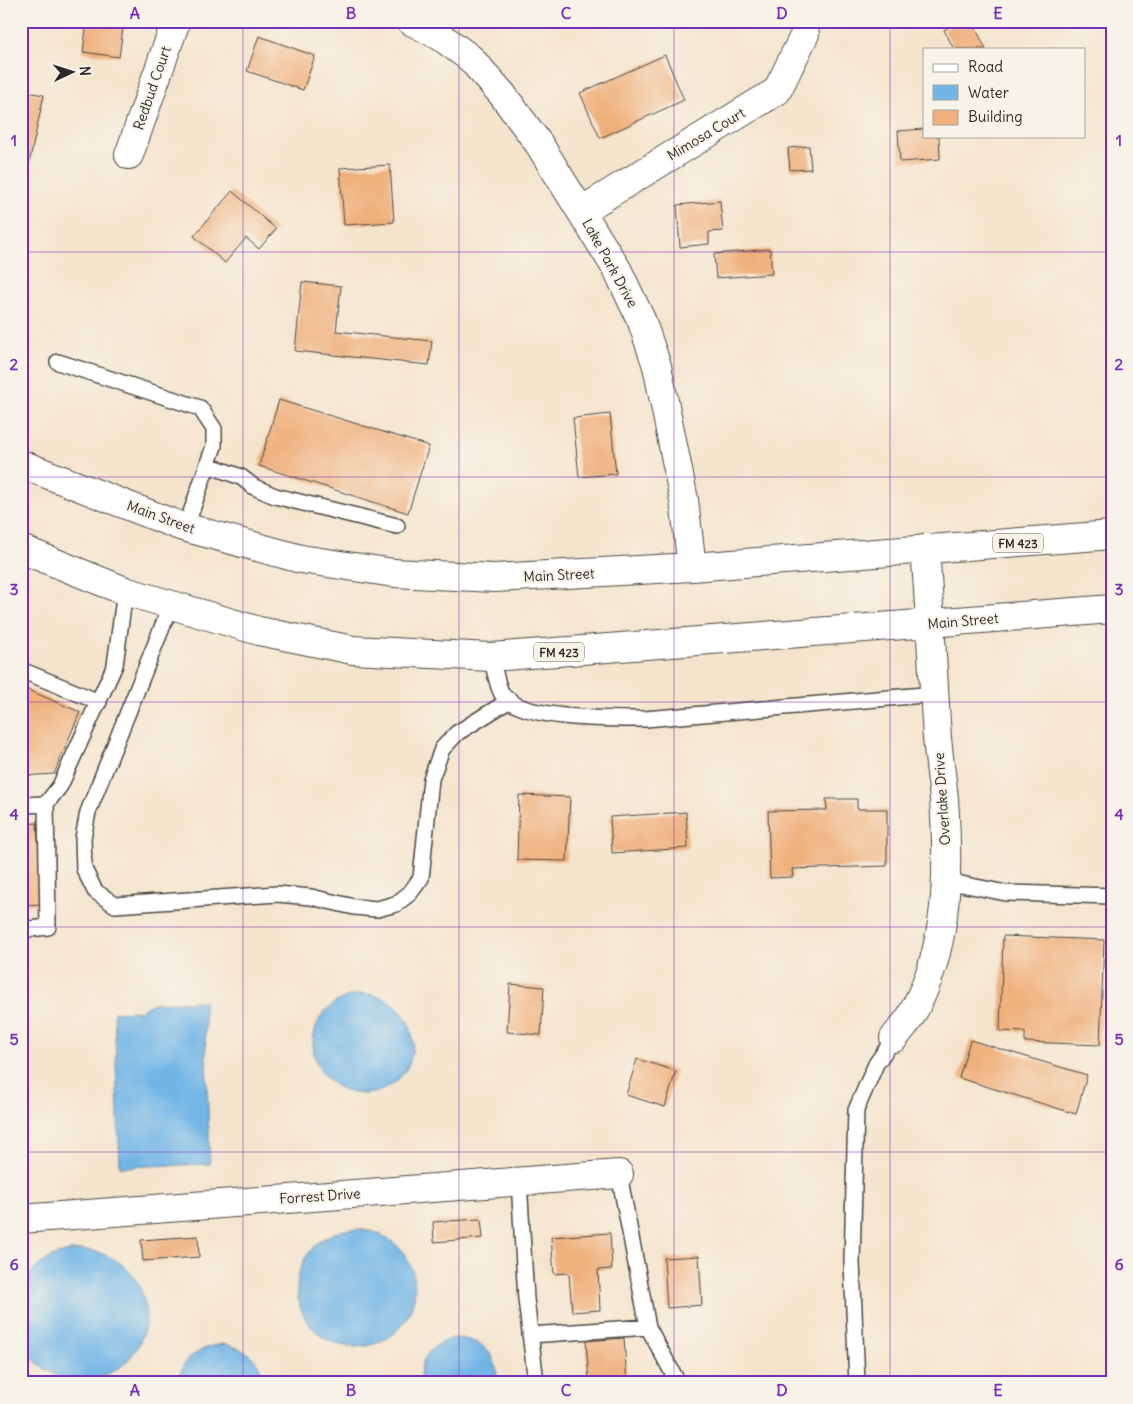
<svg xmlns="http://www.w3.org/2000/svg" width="1133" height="1404" font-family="Delius,sans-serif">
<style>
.water{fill:#71b6e7;stroke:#4e7089}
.building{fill:#f0b07b}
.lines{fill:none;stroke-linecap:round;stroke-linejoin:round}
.lane-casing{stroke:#494743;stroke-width:18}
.street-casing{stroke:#494743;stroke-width:30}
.primary-casing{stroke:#494743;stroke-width:30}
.lane{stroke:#fff;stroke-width:15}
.street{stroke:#fff;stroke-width:28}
.primary{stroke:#fff;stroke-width:28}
.grid{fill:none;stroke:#7b2cbf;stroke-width:1;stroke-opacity:0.55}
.labels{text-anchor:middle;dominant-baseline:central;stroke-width:4;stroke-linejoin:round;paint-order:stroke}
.shield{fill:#f7f3e8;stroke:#686764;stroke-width:1}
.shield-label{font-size:12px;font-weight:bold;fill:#2b2b2b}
.street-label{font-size:14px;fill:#2b2b2b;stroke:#f7f3e8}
.neatline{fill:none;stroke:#7b2cbf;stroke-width:2}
.grid-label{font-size:16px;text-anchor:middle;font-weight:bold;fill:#7b2cbf}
</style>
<rect width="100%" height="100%" fill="#f7f3e8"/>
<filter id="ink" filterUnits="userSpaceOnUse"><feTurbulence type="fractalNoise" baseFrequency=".02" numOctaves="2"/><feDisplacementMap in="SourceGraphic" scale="10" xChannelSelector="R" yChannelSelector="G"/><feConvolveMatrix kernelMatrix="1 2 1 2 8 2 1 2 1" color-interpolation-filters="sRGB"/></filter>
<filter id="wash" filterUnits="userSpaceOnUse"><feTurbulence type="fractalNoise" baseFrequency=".0096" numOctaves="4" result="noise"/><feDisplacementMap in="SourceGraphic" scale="20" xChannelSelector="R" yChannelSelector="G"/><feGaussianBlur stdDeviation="1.12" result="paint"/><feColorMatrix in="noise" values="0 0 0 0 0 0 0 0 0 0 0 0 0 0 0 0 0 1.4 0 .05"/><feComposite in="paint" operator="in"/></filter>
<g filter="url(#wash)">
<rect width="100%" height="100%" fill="#f4e4cd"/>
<!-- water -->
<path class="water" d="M313 1044a50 50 0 1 1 100 0a50 50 0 1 1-100 0Z
M204 1001 210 1164 120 1167 114 1012 139 1011 153 1003Z
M297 1288a59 59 0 1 1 118 0a59 59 0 1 1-118 0Z
M16 1315a65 65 0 1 1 130 0a65 65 0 1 1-130 0Z
M455 1338C482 1339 499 1354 497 1383H420C419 1357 431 1344 455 1338Z
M225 1344C249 1350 259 1359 265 1383H179C180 1357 202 1346 225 1344Z"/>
<g id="blocks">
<!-- building -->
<path class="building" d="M87 21H124L119 57 83 52Z
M961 21H972L986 49H954L944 30Z
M259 36 315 56 303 90 247 71Z
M665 55 684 100 600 138 580 93Z
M21 91 44 95 26 177 21 176Z
M924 129V136H939L940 159 900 162 898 131Z
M809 146 811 169 790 170 788 148Z
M390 165 394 222 344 225 340 168Z
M232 191 276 229 259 249 246 238 225 263 194 236Z
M720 201 723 231 709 232V244L680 247 677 205Z
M770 249 772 274 716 278 714 254Z
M302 282 341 286 336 331 432 341 429 365 295 351Z
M279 400 429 446 408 513 259 466Z
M610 414 616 474 579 477 573 418Z
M21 687 80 712 54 774 21 776Z
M519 795 570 797 567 861 517 860Z
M826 799H857V809H887V866L792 869 793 877 770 878 768 811 827 810Z
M686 812 688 848 612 853 610 817Z
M37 823 42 904 21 905V824Z
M1003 936 1104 940 1100 1045 1025 1042V1032L1000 1031Z
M510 984 544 987 541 1035 507 1032Z
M970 1040 1087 1075 1076 1114 959 1078Z
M637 1059 676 1071 665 1107 626 1095Z
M481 1219 483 1238 434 1242 433 1222Z
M610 1233 612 1269 598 1270 600 1310 572 1312 569 1273 554 1274 551 1237Z
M198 1236 199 1257 143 1261 141 1240Z
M699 1256 702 1305 667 1308 664 1258Z
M624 1338 627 1383H589L586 1341Z"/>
</g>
</g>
<g filter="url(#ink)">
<use href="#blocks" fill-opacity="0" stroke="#494743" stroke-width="1"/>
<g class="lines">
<!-- lane casing -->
<g class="lane-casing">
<path id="lane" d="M58 362 200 408 214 429V446L186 527
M208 465 241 477 254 487 275 496 397 526
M171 605 88 812 83 838 84 869 95 891 115 905 277 894 311 897 354 907 377 909 396 904 410 893 421 878 431 779 442 749 457 733 510 700
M491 657C494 667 497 686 502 694 520 721 614 719 645 719L935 694
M21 670 99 702
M21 805 46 804 60 786 115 665 125 591
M946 881 1006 893 1112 896
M21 930 48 927 46 804
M619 1174 648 1327 678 1383
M519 1181 526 1299 535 1374 533 1383
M530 1335 648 1327
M857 1383 852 1262 856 1110 876 1064 894 1038"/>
</g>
<!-- street casing -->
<g class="street-casing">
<path id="street" d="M411 21 440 36 470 58 502 94 539 144 618 271 642 322 657 366 684 500 692 567
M129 155 176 21
M581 211 777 91 805 34
M894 1038C900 1030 908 1022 912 1014 949 947 949 873 944 799 942 779 939 759 937 738 933 675 930 612 925 549
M21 1219 619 1174"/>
</g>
<!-- primary casing -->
<g class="primary-casing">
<path id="primary" d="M21 464 180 526 301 559 394 573 495 578 692 567 1112 535
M21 549 125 591 259 631 353 650 491 657 1112 609"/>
</g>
<!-- lane -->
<use href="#lane" class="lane"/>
<!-- street -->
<use href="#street" class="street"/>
<!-- primary -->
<use href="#primary" class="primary"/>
</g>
</g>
<!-- grid -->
<path class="grid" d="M243 21V1383M459 21V1383M674 21V1383M890 21V1383M21 252H1112M21 477H1112M21 702H1112M21 927H1112M21 1152H1112"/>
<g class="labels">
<!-- shield labels -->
<g class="shield">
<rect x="993" y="533.5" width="50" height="19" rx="4"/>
<rect x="534" y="642.5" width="50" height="19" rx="4"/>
</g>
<g class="shield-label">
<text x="1018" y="543">FM 423</text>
<text x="559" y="652">FM 423</text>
</g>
<!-- street labels -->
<g class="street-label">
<text transform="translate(152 88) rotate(-71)">Redbud Court</text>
<text transform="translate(706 134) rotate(-31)">Mimosa Court</text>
<text transform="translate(610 263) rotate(61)">Lake Park Drive</text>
<text transform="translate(161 517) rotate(20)">Main Street</text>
<text transform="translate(559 575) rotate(-3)">Main Street</text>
<text transform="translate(963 621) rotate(-5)">Main Street</text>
<text transform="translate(942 799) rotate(-94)">Overlake Drive</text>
<text transform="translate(320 1196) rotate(-4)">Forrest Drive</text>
</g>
</g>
<!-- margin -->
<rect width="1133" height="1404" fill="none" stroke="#f7f3e8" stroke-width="55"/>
<!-- legend -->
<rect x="923" y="48" width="162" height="90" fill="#f7f3e8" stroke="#a5a39c"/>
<rect x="933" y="64" width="25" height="8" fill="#ffffff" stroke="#a5a39c"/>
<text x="968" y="72" font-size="15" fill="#2b2b2b">Road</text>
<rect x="933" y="85" width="25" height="15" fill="#71b6e7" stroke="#a5a39c"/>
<text x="968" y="98" font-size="15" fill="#2b2b2b">Water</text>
<rect x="933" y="110" width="25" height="15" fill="#f0b07b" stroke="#a5a39c"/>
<text x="968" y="122" font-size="15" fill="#2b2b2b">Building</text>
<!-- north arrow -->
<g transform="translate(72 72) rotate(86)" stroke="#f7f3e8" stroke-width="4" paint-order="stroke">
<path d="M0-4L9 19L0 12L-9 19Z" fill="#2b2b2b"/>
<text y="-8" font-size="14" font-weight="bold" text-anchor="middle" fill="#2b2b2b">N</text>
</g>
<rect x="28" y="28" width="1078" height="1348" class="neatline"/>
<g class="grid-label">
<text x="135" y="19">A</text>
<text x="351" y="19">B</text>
<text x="566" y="19">C</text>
<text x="782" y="19">D</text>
<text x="998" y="19">E</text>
<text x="14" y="146">1</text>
<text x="1119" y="146">1</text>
<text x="14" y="370">2</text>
<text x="1119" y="370">2</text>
<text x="14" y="595">3</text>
<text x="1119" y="595">3</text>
<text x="14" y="820">4</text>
<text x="1119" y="820">4</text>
<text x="14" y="1045">5</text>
<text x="1119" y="1045">5</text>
<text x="14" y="1270">6</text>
<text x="1119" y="1270">6</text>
<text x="135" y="1396">A</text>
<text x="351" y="1396">B</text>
<text x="566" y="1396">C</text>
<text x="782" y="1396">D</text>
<text x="998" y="1396">E</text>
</g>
</svg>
